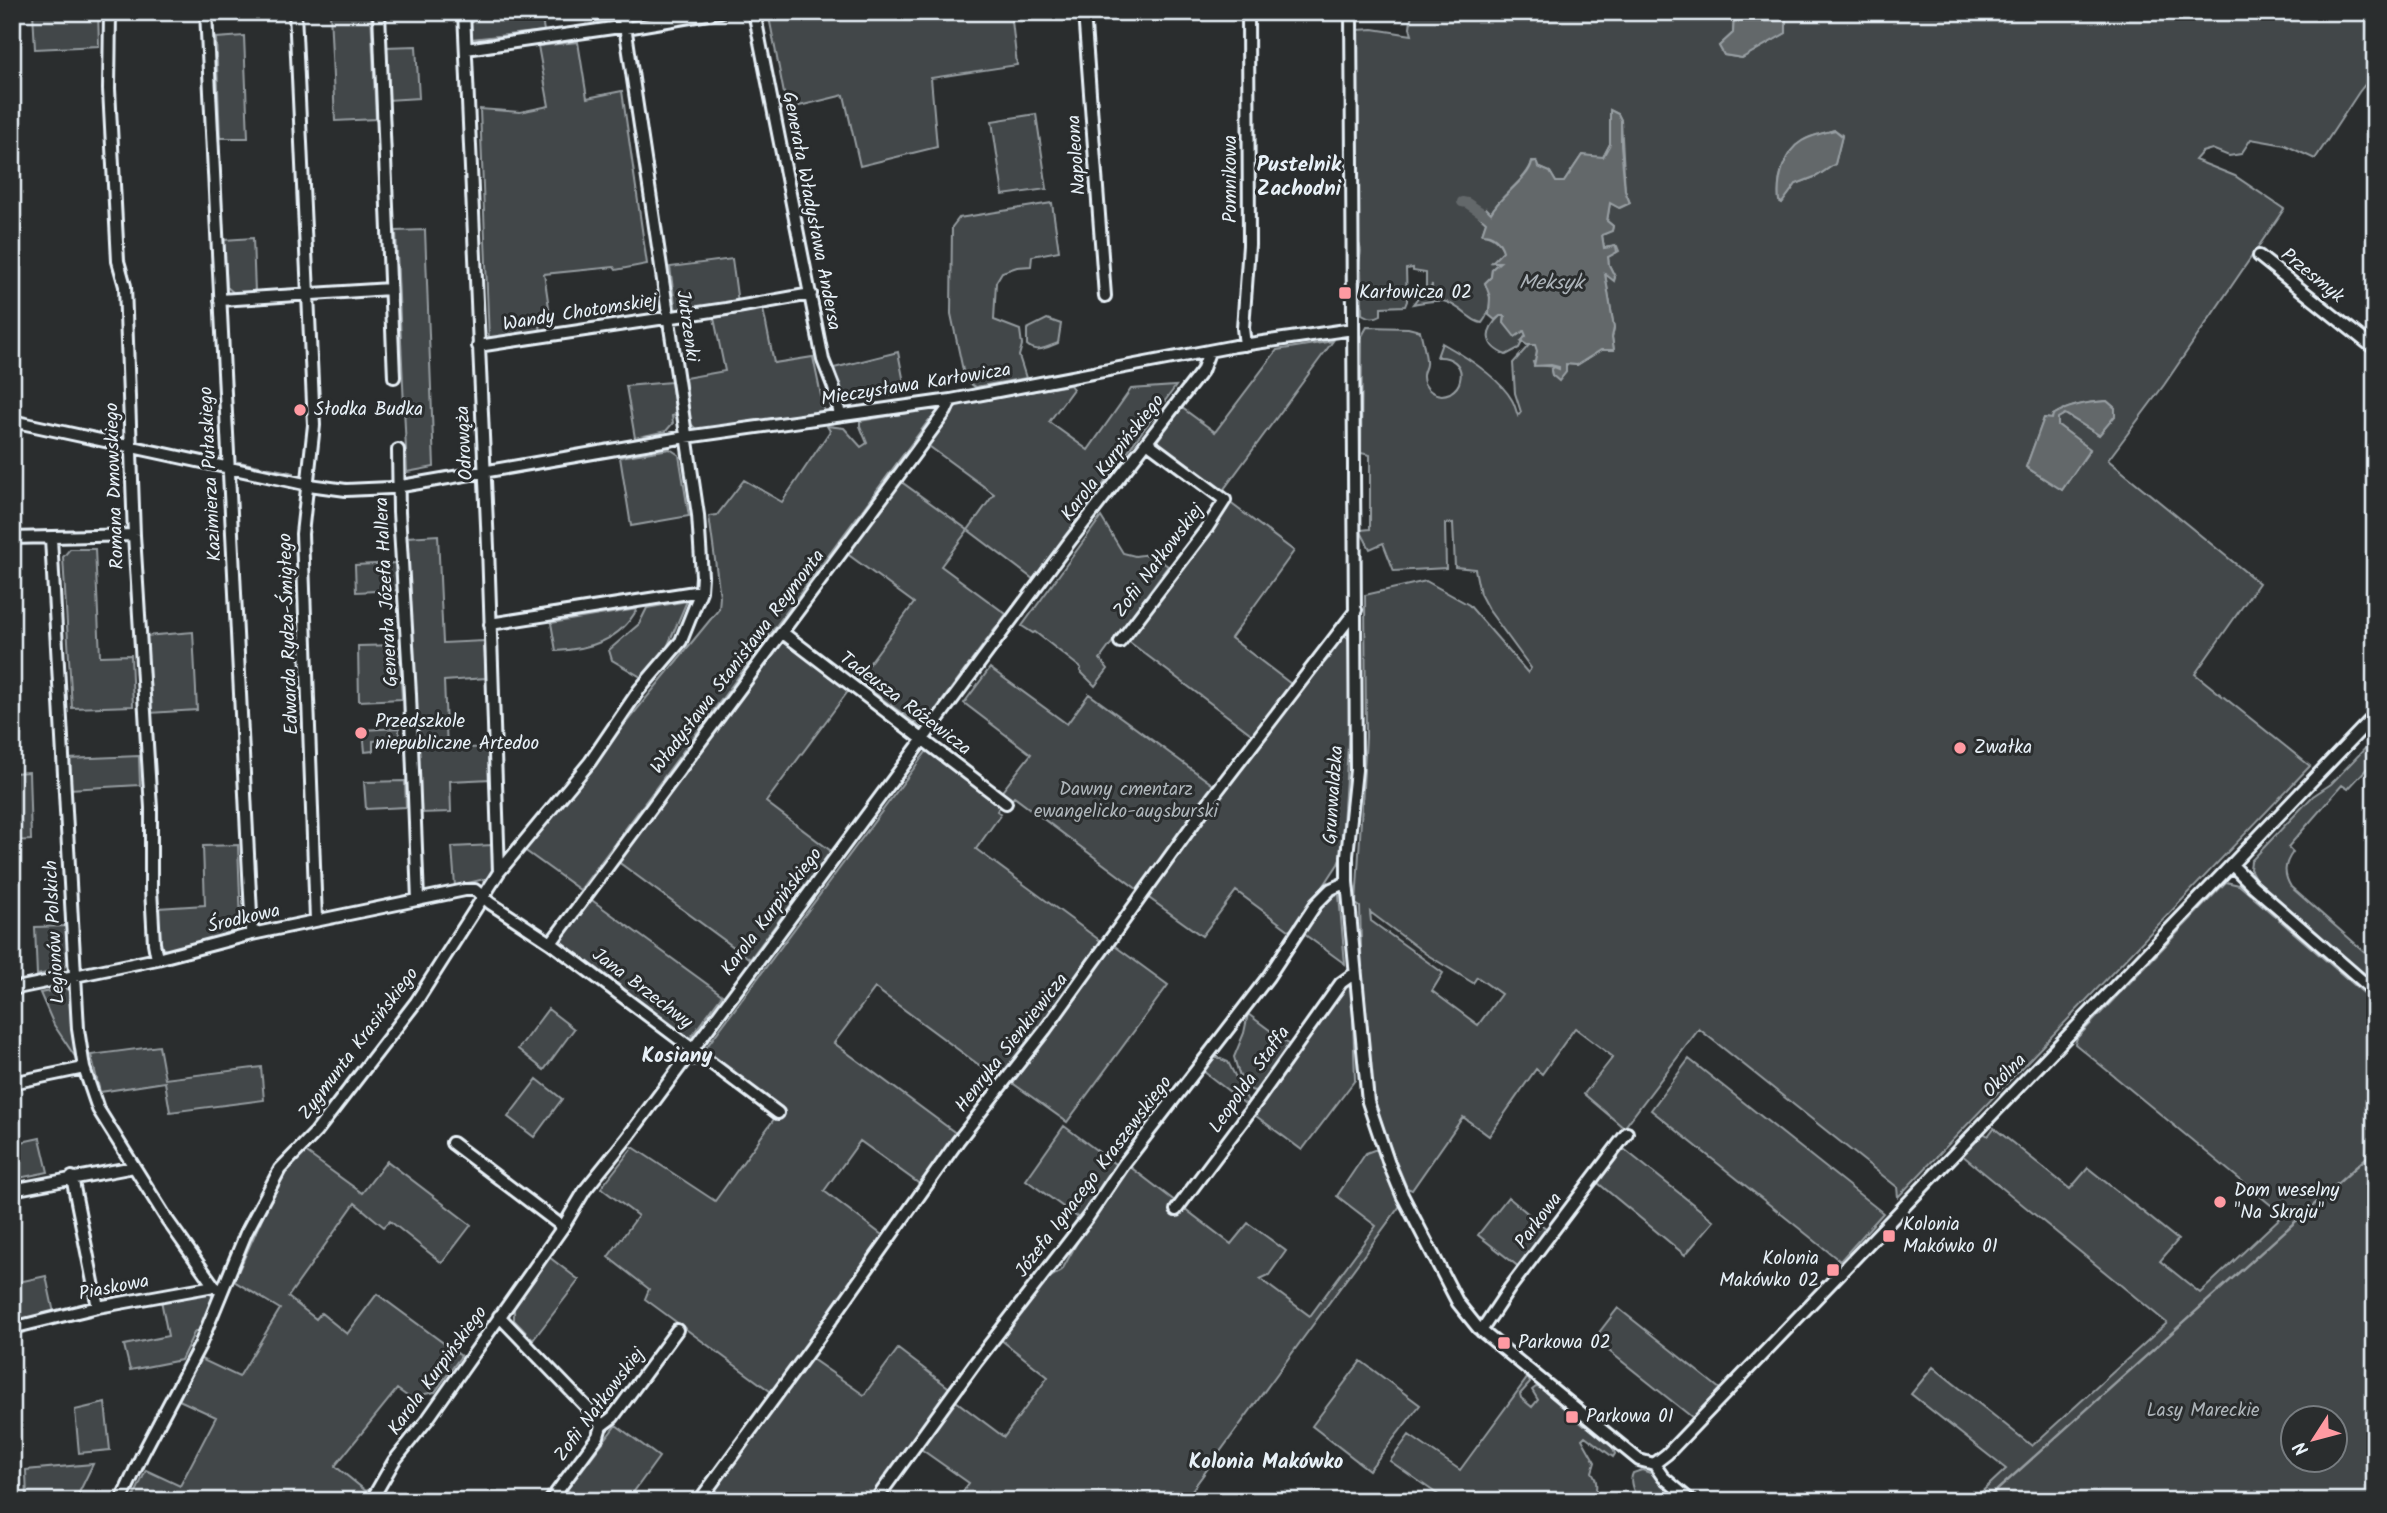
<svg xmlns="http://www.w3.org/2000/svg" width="2387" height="1513" font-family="Kalam,sans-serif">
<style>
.green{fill:#424648;stroke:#959ca0;stroke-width:2;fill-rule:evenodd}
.water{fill:#63686b;stroke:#989fa3;stroke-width:2}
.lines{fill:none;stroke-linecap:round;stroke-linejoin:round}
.stream{stroke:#989fa3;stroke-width:2.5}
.canal{stroke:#63686b;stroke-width:10}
.minor-casing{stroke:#e8f1f8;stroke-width:16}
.minor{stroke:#2a2d2e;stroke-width:10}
.poi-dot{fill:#ff9aa2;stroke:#2a2d2e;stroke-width:2.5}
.labels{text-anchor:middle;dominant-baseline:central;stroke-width:6;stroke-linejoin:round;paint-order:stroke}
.street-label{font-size:19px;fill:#e8f1f8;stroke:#2a2d2e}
.poi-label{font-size:19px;fill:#e8f1f8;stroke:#2a2d2e;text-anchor:start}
.park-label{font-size:19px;fill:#aeb5ba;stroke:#2a2d2e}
.neighbourhood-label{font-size:21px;font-weight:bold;fill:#e8f1f8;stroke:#2a2d2e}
.water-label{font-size:21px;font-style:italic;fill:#acb3b9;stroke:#2a2d2e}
</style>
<rect width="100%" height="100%" fill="#2a2d2e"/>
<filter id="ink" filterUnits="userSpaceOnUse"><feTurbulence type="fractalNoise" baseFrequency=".0143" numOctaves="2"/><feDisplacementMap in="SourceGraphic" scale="14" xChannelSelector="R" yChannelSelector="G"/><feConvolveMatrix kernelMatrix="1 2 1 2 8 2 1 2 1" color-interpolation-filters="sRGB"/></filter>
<g filter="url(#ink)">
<!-- green -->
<path class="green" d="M33 12H98L99 46 35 49Z
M330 12H371L376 119 335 121Z
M469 12H541L544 31 471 39Z
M768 12H1011L1017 65 931 78 937 147 860 166 844 95 787 109Z
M1412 12H1536L1542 15 1551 12H1739L1734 16 1733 33 1719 46 1724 55 1742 58 1786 33V19L1783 12H2375V72L2359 92 2315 159 2285 145 2251 139 2241 154 2229 156 2212 149 2202 152 2195 160 2235 176 2284 209 2164 385 2108 460 2259 583 2195 674 2310 766 1898 1197 1897 1187 1699 1029 1624 1128 1584 1094 1613 1057 1575 1028 1542 1074 1536 1069 1489 1136 1463 1117 1412 1190 1407 1188C1397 1163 1385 1138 1378 1112 1361 1045 1362 975 1360 907L1356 904 1366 737 1365 595 1426 581 1469 605 1528 673 1531 668 1488 609 1480 594 1475 569 1455 567 1453 523 1445 524 1446 568 1394 571 1383 543 1370 549 1360 530 1370 529V455L1361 453 1362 336 1367 327 1408 328 1420 331C1422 337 1427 360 1426 364 1426 368 1423 371 1423 375 1422 389 1437 399 1450 393 1455 390 1459 386 1460 380 1464 364 1450 356 1437 357L1442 343C1465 356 1499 377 1512 400 1515 405 1516 411 1518 416L1521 412 1515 393 1513 363 1529 345H1535L1538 342 1552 354 1546 359 1533 362 1534 365 1559 367V370L1554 367 1551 370 1552 375 1559 380 1566 372V364L1577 365 1601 350H1614L1612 337 1614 328 1605 273 1614 280 1615 277 1609 265 1608 257 1619 251 1617 246 1604 248 1602 235 1612 230 1613 226 1607 221 1610 203 1620 208 1630 203 1625 191 1621 120 1618 114 1610 110V144L1603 158 1582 155 1564 182H1556L1550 172 1538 167 1536 161H1532C1529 178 1500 195 1491 213L1486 209 1480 216 1486 222 1482 234C1494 235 1500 242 1504 252L1493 262 1501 261 1492 269 1491 277 1485 283C1493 296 1491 312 1482 323 1475 322 1473 319 1467 315 1445 297 1440 299 1413 304L1420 295H1432V284L1431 288H1426V273L1413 271V268L1406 269 1407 301 1405 306 1381 307V315C1374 319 1368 318 1362 314L1361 271 1359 270C1358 258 1364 252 1358 241V30L1373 29 1412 35 1410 28ZM1835 130 1842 135 1835 164 1817 176 1796 184 1782 203 1779 201C1777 181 1783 152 1802 141 1811 135 1824 133 1835 130ZM2107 401 2115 408V416L2099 435 2065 414 2058 418V425L2090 450 2062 490 2026 467 2044 418 2052 419 2053 415C2069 405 2089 402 2107 401ZM1370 912 1426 954 1473 983 1477 977 1501 994 1478 1025 1432 991 1443 973 1371 921Z
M244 36 248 138H220L216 38Z
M578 42 587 98 622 91 647 264 616 270 614 267 544 274 550 314 539 316 541 333 489 341 480 109 520 112 549 106 538 46Z
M416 46 419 98 387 100 385 47Z
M1036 114 1047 189 1003 195 992 121Z
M1052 203 1059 251 1032 256 1031 266 1017 267 1002 272 996 282 994 320 1020 330 1022 345 1019 356 1026 378 975 387 965 380 951 314 952 227 959 218Z
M425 230 434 467 407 472 396 231Z
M253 238 255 292 234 293 227 287 224 240Z
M732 259 738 303 676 312 670 267Z
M763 309 774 363 813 357 824 410 819 414 698 431 691 424 685 378 725 371 714 318Z
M1500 316H1505L1504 323 1513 332 1523 330 1526 334 1519 348 1506 355C1484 346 1484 331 1500 316Z
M1047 319 1061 324 1058 343C1047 347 1037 354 1027 345V329Z
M1333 341 1221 493 1155 444 1182 408 1215 432 1277 350Z
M898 352 906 393 849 401 842 397 834 368Z
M671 382 676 415 672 416 673 423 666 431 635 438 626 386Z
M1070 385 1073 389 1049 422 1088 450 1131 389 1176 386 1033 579 968 530 941 566 1006 614 922 728 857 680 914 603 846 553 900 481 968 530 994 494 926 444 945 417 929 420 580 890 523 849 719 609 720 596 709 516 717 515 744 480 782 502 830 431 827 426 844 428 861 447 867 443 860 426V421Z
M12 429 17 431 18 442H16L19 530H12Z
M670 449 679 455 689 516 631 526 620 457Z
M1229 502 1294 551 1231 638 1291 684 1254 736 1128 641Z
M1101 517 1123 553 1135 556 1150 554 1168 566 1100 659 1108 669 1095 686 1080 671 1081 668 1035 632 1033 633 1022 626Z
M438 535 443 643 484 641 486 678 444 681 447 749 489 747 491 779 450 781 451 812 419 813 407 537Z
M70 549H95L100 656 131 655 133 706 72 708 63 557Z
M396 563 397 590 356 592 355 565Z
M687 601 662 659 641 677 612 660 609 650 639 624 647 608Z
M637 609C620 641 589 649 556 651L551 623Z
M193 632 197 710 149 713 145 636Z
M1344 635 1350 641C1352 713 1345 785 1341 857L1338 864 1293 933 1236 891 1202 936 1146 896 1303 686 1329 658 1339 637Z
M781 639 849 690 766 802 831 851 750 959 617 861Z
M399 645 402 699 359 701 358 646Z
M990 668 1067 724 1089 694 1216 787 1141 892 1014 797 1010 802 1000 794 1031 754 964 703Z
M399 728V739L373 741V751L365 752 363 730Z
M2375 738V748L2367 758 2372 763 2348 789 2342 785 2288 847 2293 852C2284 864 2283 874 2291 887L2375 961V985L2259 885 2250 869 2251 861 2313 796 2331 784Z
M929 748 1002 803 997 811 1001 814 976 849 1102 942 1002 1082 875 988 834 1043 957 1134 921 1185 860 1141 824 1191 886 1238 774 1394 645 1299 649 1289 608 1257 638 1216 601 1188 633 1147 715 1201 774 1119 703 1064 693 1066 687 1061 700 1045 705 1049Z
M139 756 140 785 69 789 68 759Z
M29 772 31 840 12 841V773Z
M405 781 406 807 366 809 364 782Z
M238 845 241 924 234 934 167 951 160 946 158 908 205 905 203 846Z
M493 845 495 862 489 878 455 886 452 847Z
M2226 882 2239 885 2375 1003V1501H1972L2006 1469 1911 1394 1933 1367 2032 1446 2167 1323 1962 1155 1982 1132 1988 1136 1994 1128 2070 1189 2088 1168 2178 1240 2160 1261 2200 1293 2283 1215 2075 1044 2077 1038ZM2292 1418H2334V1460H2292Z
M1331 893 1339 895 1345 964 1304 934Z
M589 898 722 995 690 1038 559 940Z
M67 926 69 961 62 970 37 975 35 927Z
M1112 944 1168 985 1067 1122 1011 1082Z
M1348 984 1352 987 1355 1080 1302 1150 1252 1113 1342 989Z
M65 988 72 993 76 1058 54 1025 40 993Z
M548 1009 574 1029 544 1070 518 1049Z
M1248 1014 1291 1046 1258 1091C1242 1093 1238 1070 1234 1057L1244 1033Z
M159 1046 165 1079 261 1067 264 1100 170 1112 165 1082 100 1092 91 1055Z
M1216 1057 1228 1062 1250 1105 1249 1107 1203 1071 1202 1068Z
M1689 1059 1883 1213 1840 1261 1651 1110Z
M537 1079 562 1099 534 1137 508 1117Z
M1064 1126 1119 1167 1080 1219 1026 1180Z
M40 1138 48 1172 14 1179 12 1144Z
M1624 1149 1714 1221 1685 1255 1598 1183Z
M1374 1150H1379L1402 1203 1184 1501H956L969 1483 918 1447 953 1399 1004 1437 1048 1377 1000 1339 1043 1282 1062 1270 1084 1230 1129 1166 1231 1244 1248 1223 1286 1251 1269 1275 1260 1279 1310 1316 1376 1226 1337 1196 1366 1153Z
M304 1151 362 1193 387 1161 471 1225 442 1263 390 1221 384 1227 355 1203 288 1297 316 1319 321 1313 347 1334 377 1294 461 1356 435 1392 425 1394 417 1403 397 1389 335 1466 366 1491 373 1488 367 1501H132L146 1470 180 1486 216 1417 179 1400 199 1358 239 1377 280 1309 234 1281 284 1169Z
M1508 1197 1548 1230 1519 1267 1478 1235Z
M549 1257 579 1280 533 1340 514 1320V1308Z
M46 1276 54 1313 21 1321 18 1319 12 1292 14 1283Z
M209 1291 214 1300 201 1331H195L181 1360 130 1370 124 1345 168 1336 161 1300Z
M1618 1308 1720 1389 1693 1418 1594 1339Z
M898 1349 952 1390 871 1501H704L809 1357 864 1395Z
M1361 1361 1420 1405 1369 1470 1312 1426Z
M1528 1377 1530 1383 1520 1394 1521 1398 1532 1407 1538 1400 1532 1390 1536 1387 1541 1388 1584 1426 1586 1424 1611 1444 1615 1454 1613 1457 1585 1436 1582 1439 1595 1462 1592 1472C1598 1480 1598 1494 1590 1501H1438L1440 1496 1390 1461 1409 1435 1460 1470Z
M105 1403 110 1450 79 1453 75 1410Z
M616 1425 659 1457 627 1501H581L567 1490Z
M93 1464 75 1501H27L26 1470Z
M1642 1470 1653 1474 1685 1501H1638C1635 1492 1628 1483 1633 1473Z"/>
<!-- water -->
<path class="water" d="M1739 12H1783L1786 18V33L1742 58 1724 55 1719 46 1733 33 1734 15Z
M1610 110 1618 114 1621 120V145L1625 191 1630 203 1619 208 1610 203 1607 221 1613 226 1612 231 1602 235 1604 248 1616 246 1617 252 1608 257 1609 265 1615 277 1614 281 1605 274 1614 328 1612 337 1614 350H1601L1577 365 1566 364V372L1559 381 1552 375 1551 370 1554 367 1559 369V367L1551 365 1534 366 1537 351 1535 345H1527L1521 341 1526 336 1524 331 1515 337 1504 323 1505 316H1500L1495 320 1489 315 1490 297 1485 283 1491 277 1492 269 1500 262H1492L1503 251C1500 241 1493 234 1482 234L1486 222 1479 216 1486 208 1491 213C1500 195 1529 179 1532 162L1536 161 1538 167 1550 172 1556 182H1564L1582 155 1603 157 1610 144Z
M1835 130 1842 136 1835 164 1817 176 1796 184 1782 203 1779 201C1777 181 1783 152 1802 141 1812 135 1824 133 1835 130Z
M2107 401 2115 408V416L2099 435 2065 414 2058 418V425L2090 449 2062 490 2026 467 2044 418 2052 419 2053 415C2069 405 2089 402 2107 401Z"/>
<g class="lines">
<!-- stream -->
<path class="stream" d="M238 462 293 473
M1985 1501 2375 1150"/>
<!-- canal -->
<path class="canal" d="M1462 202 1467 203 1482 213"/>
<!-- minor casing -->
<g class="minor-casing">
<path id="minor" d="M110 12 109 89 118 261 125 286 134 535 151 808V889L154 943 157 959
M206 12 252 934
M295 12 314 425 302 534 316 920
M379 12 394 377
M464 12 488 547 499 872
M754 12 823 360 834 388 840 415
M1084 12 1105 296
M1351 12 1356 770 1347 856V882L1368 1102 1389 1164 1402 1195 1458 1303 1478 1328 1639 1460 1654 1464 1667 1454 2375 715
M466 49 613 28H626L720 12
M2259 256 2375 349
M220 300 390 289
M1245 345 1243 328 1249 245 1248 12
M478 346 726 309 811 294
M12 421 309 485 346 490 390 488 686 437 951 400 1235 346 1353 329
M398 450 399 512 410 694 418 900
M12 538 134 535
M51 538 78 1029 84 1068 98 1109 168 1221 214 1286
M490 624 701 591
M783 633 1006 803
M1120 642 1207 528 1225 500 1147 442
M2232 865 2253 886 2375 992
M551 943 890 487 946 411 951 400
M12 989 157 959 252 934 465 890H475L490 903 551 943 778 1113
M12 1083 84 1068
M452 1143 563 1227
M72 1177 98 1307
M12 1190 134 1167
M1176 1210 1242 1122 1341 983 1355 973
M499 1316 596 1417 601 1426
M12 1328 98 1307 214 1286 218 1289
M1481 1331 1509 1289 1627 1133
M1654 1464 1663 1477 1691 1501
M121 1501 142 1455 200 1345 246 1233 280 1169 316 1132 416 1002 499 872 590 762 639 690 681 641 701 591 702 576 698 515 623 12
M371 1501 394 1461 427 1420 563 1227 585 1190 627 1138 1070 541 1202 371 1209 352
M550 1501 598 1436 601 1426 613 1417 677 1330
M699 1501 812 1347 958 1141 1045 1030 1214 795 1356 610
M875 1501 976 1362 1088 1217 1124 1164 1268 977 1316 904 1331 889 1347 882"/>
</g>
<!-- minor -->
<use href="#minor" class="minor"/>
</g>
</g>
<!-- markers -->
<g class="poi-dot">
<rect x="1338" y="286" width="14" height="14" rx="3.5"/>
<circle cx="300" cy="410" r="7"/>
<circle cx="361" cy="733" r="7"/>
<circle cx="1960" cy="748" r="7"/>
<circle cx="2220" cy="1202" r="7"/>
<rect x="1882" y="1229" width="14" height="14" rx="3.5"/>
<rect x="1826" y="1263" width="14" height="14" rx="3.5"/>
<rect x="1497" y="1336" width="14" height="14" rx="3.5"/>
<rect x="1565" y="1410" width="14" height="14" rx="3.5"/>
</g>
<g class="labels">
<!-- street labels -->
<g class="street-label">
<text transform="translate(1077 155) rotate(-94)">Napoleona</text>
<text transform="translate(1231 179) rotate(-90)">Pomnikowa</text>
<text transform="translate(811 211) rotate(79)">Generała Władysława Andersa</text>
<text transform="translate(2312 276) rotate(39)">Przesmyk</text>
<text transform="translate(580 313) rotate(-9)">Wandy Chotomskiej</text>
<text transform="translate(687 326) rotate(82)">Jutrzenki</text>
<text transform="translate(916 385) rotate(-9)">Mieczysława Karłowicza</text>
<text transform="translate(465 443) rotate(-93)">Odrowąża</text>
<text transform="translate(1113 458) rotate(-52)">Karola Kurpińskiego</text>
<text transform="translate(211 474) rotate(-93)">Kazimierza Pułaskiego</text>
<text transform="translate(115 486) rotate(-92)">Romana Dmowskiego</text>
<text transform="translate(1159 561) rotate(-53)">Zofii Nałkowskiej</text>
<text transform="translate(387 592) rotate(-93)">Generała Józefa Hallera</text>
<text transform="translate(289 634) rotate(-92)">Edwarda Rydza-Śmigłego</text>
<text transform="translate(738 662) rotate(-53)">Władysława Stanisława Reymonta</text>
<text transform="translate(905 704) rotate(37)">Tadeusza Różewicza</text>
<text transform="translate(1334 795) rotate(-86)">Grunwaldzka</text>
<text transform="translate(772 912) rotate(-53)">Karola Kurpińskiego</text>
<text transform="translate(244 919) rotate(-13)">Środkowa</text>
<text transform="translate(55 932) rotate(-93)">Legionów Polskich</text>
<text transform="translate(642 989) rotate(37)">Jana Brzechwy</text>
<text transform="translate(1012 1043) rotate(-52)">Henryka Sienkiewicza</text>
<text transform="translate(359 1044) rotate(-53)">Zygmunta Krasińskiego</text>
<text transform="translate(2005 1076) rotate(-46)">Okólna</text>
<text transform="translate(1250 1080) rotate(-55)">Leopolda Staffa</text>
<text transform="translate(1094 1177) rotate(-53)">Józefa Ignacego Kraszewskiego</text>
<text transform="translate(1539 1221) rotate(-53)">Parkowa</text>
<text transform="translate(114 1288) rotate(-11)">Piaskowa</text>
<text transform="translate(438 1371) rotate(-54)">Karola Kurpińskiego</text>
<text transform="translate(600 1405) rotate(-53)">Zofii Nałkowskiej</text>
</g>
<!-- poi labels -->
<g class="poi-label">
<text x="1359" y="293">Karłowicza 02</text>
<text x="314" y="410">Słodka Budka</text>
<text x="375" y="722">Przedszkole<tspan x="375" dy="22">niepubliczne Artedoo</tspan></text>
<text x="1974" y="748">Zwałka</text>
<text x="2234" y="1191">Dom weselny<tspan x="2234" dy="22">"Na Skraju"</tspan></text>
<text x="1903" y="1225">Kolonia<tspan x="1903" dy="22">Makówko 01</tspan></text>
<text x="1819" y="1259" text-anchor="end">Kolonia<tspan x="1819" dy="22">Makówko 02</tspan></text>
<text x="1518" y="1343">Parkowa 02</text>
<text x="1586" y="1417">Parkowa 01</text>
</g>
<!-- park labels -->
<g class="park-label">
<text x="1126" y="790">Dawny cmentarz<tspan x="1126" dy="22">ewangelicko-augsburski</tspan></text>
<text x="2203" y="1411">Lasy Mareckie</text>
</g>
<!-- neighbourhood labels -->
<g class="neighbourhood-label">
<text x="1299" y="165">Pustelnik<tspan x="1299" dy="24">Zachodni</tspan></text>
<text x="677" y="1056">Kosiany</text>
<text x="1266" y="1462">Kolonia Makówko</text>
</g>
<!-- water labels -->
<g class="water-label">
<text x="1551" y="283">Meksyk</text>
</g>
</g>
<!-- margin -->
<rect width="2387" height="1513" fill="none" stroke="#2a2d2e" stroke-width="42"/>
<rect x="21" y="21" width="2345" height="1471" fill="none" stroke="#e8f1f8" stroke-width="2.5" filter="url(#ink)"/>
<!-- north arrow -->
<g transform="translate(2314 1439) rotate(234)"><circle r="33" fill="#2a2d2e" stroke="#767b7f" stroke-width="2"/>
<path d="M0-5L12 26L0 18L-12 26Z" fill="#ff9aa2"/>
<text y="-10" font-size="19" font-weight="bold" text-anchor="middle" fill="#e8f1f8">N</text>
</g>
</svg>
